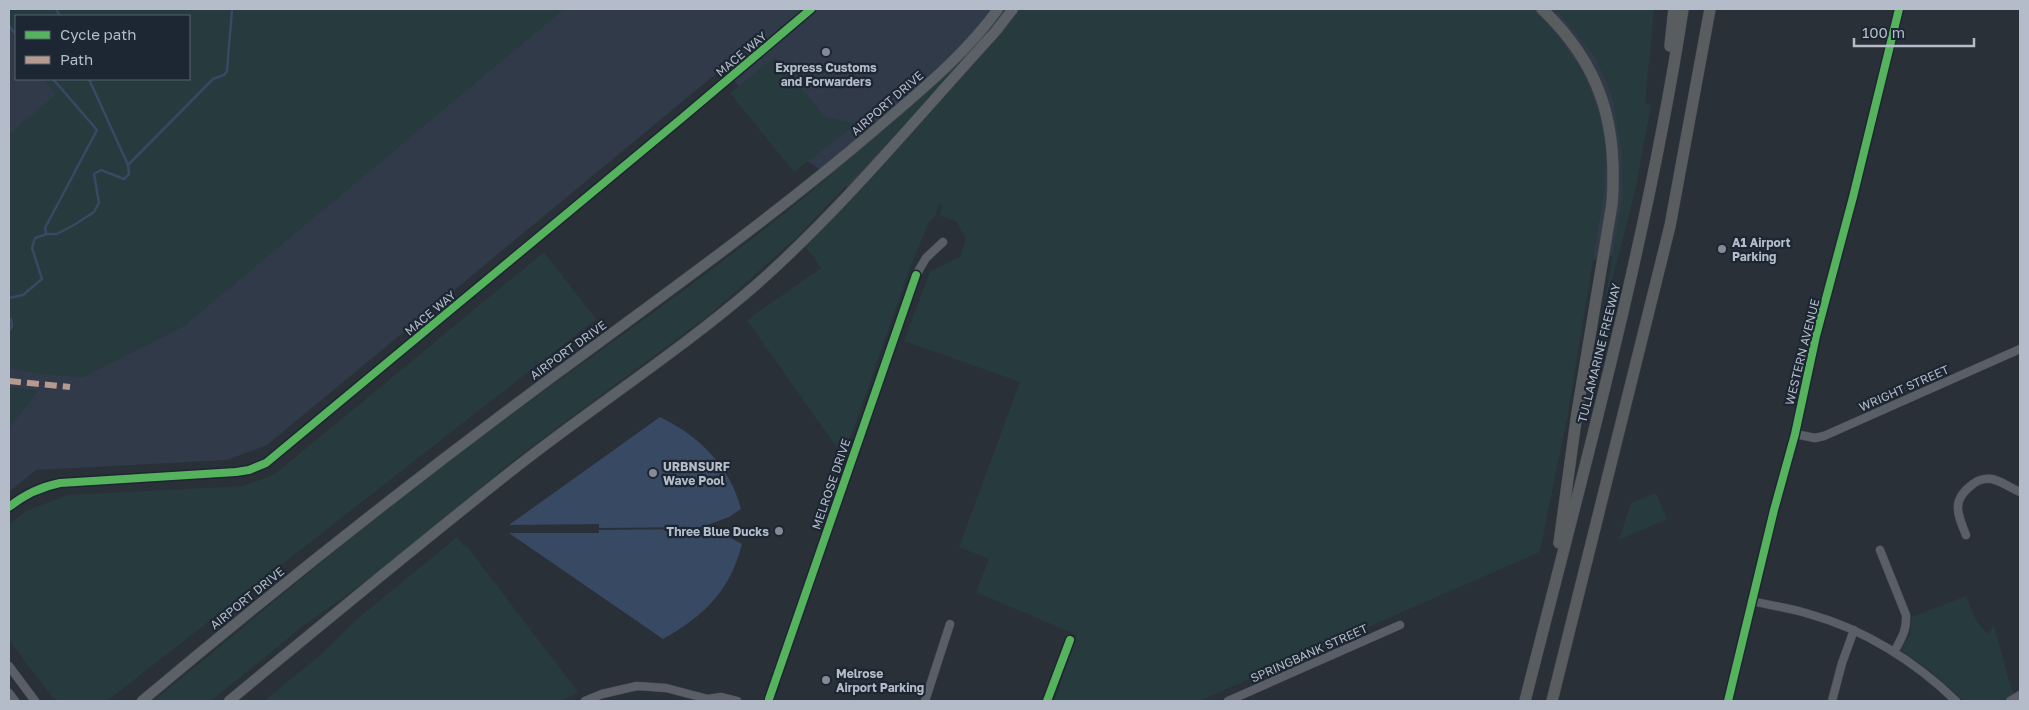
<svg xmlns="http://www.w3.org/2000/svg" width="2029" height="710" font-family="'Golos Text',sans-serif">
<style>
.airport{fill:#313a48;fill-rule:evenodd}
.green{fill:#273a3e}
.water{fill:#384963}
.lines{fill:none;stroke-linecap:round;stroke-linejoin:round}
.stream{stroke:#384963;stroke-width:2.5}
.minor-casing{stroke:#484c53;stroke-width:9}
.major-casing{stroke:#484c55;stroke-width:11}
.highway-casing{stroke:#474c53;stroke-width:12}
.minor{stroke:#5a5e66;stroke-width:8}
.major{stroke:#5c6168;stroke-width:10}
.highway{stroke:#5a5d60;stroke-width:11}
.quiet{stroke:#b69a8f;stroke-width:6;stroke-dasharray:12 6;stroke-linecap:butt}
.cycleway-casing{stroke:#1d2633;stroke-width:11}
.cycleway{stroke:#56b35d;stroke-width:8}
.poi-dot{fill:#848b96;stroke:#1d2633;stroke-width:2}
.labels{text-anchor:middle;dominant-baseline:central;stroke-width:4.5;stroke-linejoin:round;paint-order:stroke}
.street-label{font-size:12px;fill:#b4bcc9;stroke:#1d2633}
.poi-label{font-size:12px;font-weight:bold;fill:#b4bcc9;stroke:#1d2633;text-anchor:start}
</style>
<rect width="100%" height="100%" fill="#2a3038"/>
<!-- airport -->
<path class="airport" d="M9 9H1654L1613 256 1580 263 990 222 928 200 917 231 799 156 723 68 267 445 227 460 36 470 9 492ZM16 16H189V79H16Z"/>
<!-- green -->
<path class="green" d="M9 9H564L184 326 83 377 38 374 9 368V134L56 95 44 79H189V16H16V40L9 30Z
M1019 9H1533L1556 34 1584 74 1598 111 1606 150 1604 192 1568 413 1540 552 1199 701H1054L1077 635 976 592 989 559 959 547 1020 382 904 341 930 272 960 257 966 239 957 222 939 215 943 205 939 204 935 216 929 222 908 273 841 465H836L840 452 747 320 821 268 806 247 841 210 980 58Z
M1554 9H1654L1645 103 1651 105 1636 187 1602 320 1622 198V153L1612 94 1596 59 1563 17Z
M775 57 825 117 856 124 794 172 730 93Z
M949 71 953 75 795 239 709 315 514 460 390 564 303 626 211 701H153C246 626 336 548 430 475 528 399 632 331 731 255 807 198 878 134 949 71Z
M544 252 596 319 107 701H60L53 698 9 640V525L26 511 67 495 243 486 275 474Z
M9 387 38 391 9 428Z
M1656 493 1667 519 1619 540 1631 503Z
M457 537 464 546 466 545 578 692 562 701H264L319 656 356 620Z
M1966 596 1976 620 1987 634 1994 625 2009 681 2014 694 2003 701H1964L1927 668 1900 650 1910 635 1912 617Z"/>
<!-- water -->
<path class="water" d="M660 417C699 436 730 466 741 509L729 517 702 527 599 528V524L509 525Z
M702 529 705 531 729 537 742 544C730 591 704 616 663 639L509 533H599V530Z"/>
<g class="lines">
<!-- stream -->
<path class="stream" d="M56 9 60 16
M9 26 16 35
M89 79 128 165
M46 233 45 228 97 130 53 79
M9 298 23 295 42 279 32 248 35 238 47 234H57L74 225 94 212 99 203 94 174 101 170 124 179 129 174 128 165 213 79 224 75 227 71 232 9
M9 318 11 320 12 326 9 331"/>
<!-- minor casing -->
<g class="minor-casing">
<path id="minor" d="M1795 434 1815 438 1824 436 2020 349
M9 507C25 494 40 487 60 483L236 472 249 470 266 463 682 118 811 9
M1966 535C1957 513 1951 500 1973 484 1978 480 1985 478 1992 479 2001 481 2011 488 2020 492
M1880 550 1906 615C1907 631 1901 639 1894 652
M1753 601C1771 606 1791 608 1809 614 1864 629 1916 662 1956 701
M9 666 35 701
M9 693 15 701
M585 701 602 694 637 686 666 688 708 699 721 697 737 701
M768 701 916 275 926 258 943 242
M925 701 950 624
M1047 701 1070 640
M1228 701 1400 625
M1728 701 1774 510 1795 434 1816 336 1853 197 1899 9
M1832 701 1842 663 1854 630
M2010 701 2020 695"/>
</g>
<!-- major casing -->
<g class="major-casing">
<path id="major" d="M142 701C291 576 443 456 600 342 694 273 787 205 876 129 919 92 965 55 998 9
M229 701C325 622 421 542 519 465 597 404 681 350 756 285 843 208 917 117 995 32L1013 9"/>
</g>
<!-- highway casing -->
<g class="highway-casing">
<path id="highway" d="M1542 9C1601 65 1618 125 1612 204L1577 413 1559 543
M1670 46 1674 9
M1525 701C1583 472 1647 243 1683 9
M1552 701 1670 226 1710 9"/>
</g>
<!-- minor -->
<use href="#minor" class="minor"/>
<!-- major -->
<use href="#major" class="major"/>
<!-- highway -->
<use href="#highway" class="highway"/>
<!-- quiet -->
<path class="quiet" d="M9 381 70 387"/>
<!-- cycleway casing -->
<g class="cycleway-casing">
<path id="cycleway" d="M9 507C25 494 40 487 60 483L236 472 249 470 266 463 682 118 811 9
M769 699 916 275
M1047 701 1070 640
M1728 701 1774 510 1795 434 1816 336 1853 197 1899 9"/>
</g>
<!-- cycleway -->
<use href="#cycleway" class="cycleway"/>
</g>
<!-- markers -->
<g class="poi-dot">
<circle cx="826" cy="52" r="5"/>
<circle cx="1722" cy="249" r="5"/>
<circle cx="653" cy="473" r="5"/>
<circle cx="779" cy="531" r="5"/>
<circle cx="826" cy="680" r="5"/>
</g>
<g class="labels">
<!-- street labels -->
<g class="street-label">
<text transform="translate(741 54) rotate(-40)">MACE WAY</text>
<text transform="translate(887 103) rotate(-41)">AIRPORT DRIVE</text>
<text transform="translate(430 313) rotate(-40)">MACE WAY</text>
<text transform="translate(568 350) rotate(-36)">AIRPORT DRIVE</text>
<text transform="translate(1802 352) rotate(-76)">WESTERN AVENUE</text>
<text transform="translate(1599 353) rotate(-76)">TULLAMARINE FREEWAY</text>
<text transform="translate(1904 388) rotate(-24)">WRIGHT STREET</text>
<text transform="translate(831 484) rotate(-71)">MELROSE DRIVE</text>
<text transform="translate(247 598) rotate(-39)">AIRPORT DRIVE</text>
<text transform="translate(1309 653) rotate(-24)">SPRINGBANK STREET</text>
</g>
<!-- poi labels -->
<g class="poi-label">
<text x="826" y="67" text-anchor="middle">Express Customs<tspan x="826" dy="14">and Forwarders</tspan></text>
<text x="1732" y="242">A1 Airport<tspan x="1732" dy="14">Parking</tspan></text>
<text x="663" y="466">URBNSURF<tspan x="663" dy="14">Wave Pool</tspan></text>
<text x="769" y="531" text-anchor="end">Three Blue Ducks</text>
<text x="836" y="673">Melrose<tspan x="836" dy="14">Airport Parking</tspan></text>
</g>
</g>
<!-- border -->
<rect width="2029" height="710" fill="none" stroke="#b4bcc9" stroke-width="20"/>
<!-- legend -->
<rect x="15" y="15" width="175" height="65" fill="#1d2633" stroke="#59626f"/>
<rect x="25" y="31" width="25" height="8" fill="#56b35d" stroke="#59626f"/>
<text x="60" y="40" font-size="15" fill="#b4bcc9">Cycle path</text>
<rect x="25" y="56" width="25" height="8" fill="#b69a8f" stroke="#59626f"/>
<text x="60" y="65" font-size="15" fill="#b4bcc9">Path</text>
<!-- scale -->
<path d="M1854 38v8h120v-8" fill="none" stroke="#b4bcc9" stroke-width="2.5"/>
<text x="1862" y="38" font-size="15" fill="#b4bcc9" stroke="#1d2633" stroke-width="4" paint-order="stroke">100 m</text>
</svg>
